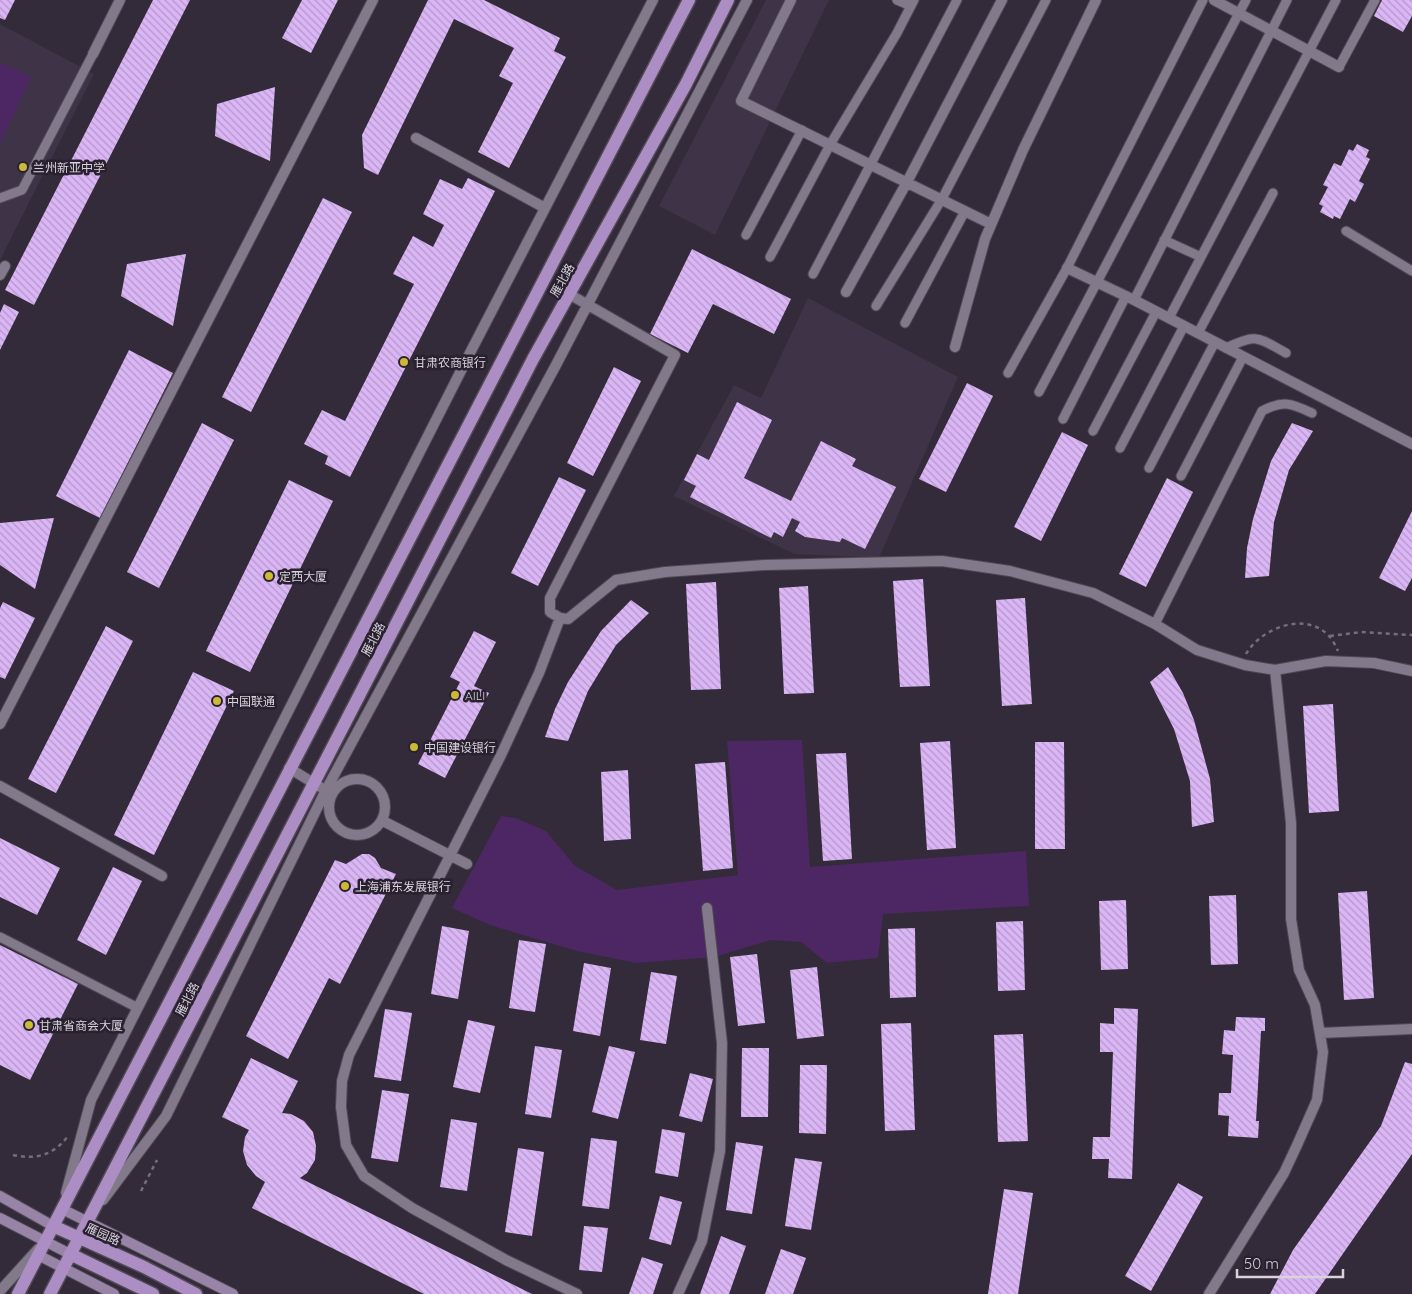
<svg xmlns="http://www.w3.org/2000/svg" width="1412" height="1294" font-family="Quicksand,'Noto Sans SC',sans-serif">
<style>
.built{fill:#3e3347}
.green{fill:#4c2763}
.building{fill:url(#building-back-hatch)}
.lines{fill:none;stroke-linecap:round;stroke-linejoin:round}
.lane-casing{stroke:#504855;stroke-width:11}
.street-casing{stroke:#504855;stroke-width:12}
.secondary-casing{stroke:#504855;stroke-width:12}
.primary-casing{stroke:#504855;stroke-width:15}
.path{stroke:#746d7a;stroke-width:2.5;stroke-dasharray:4 4;stroke-linecap:butt}
.lane{stroke:#82798a;stroke-width:9}
.street{stroke:#82798a;stroke-width:10}
.secondary{stroke:#9884a7;stroke-width:10}
.primary{stroke:#ad8ec4;stroke-width:12}
.poi-dot{fill:#ccb938;stroke:#29212f;stroke-width:2}
.labels{text-anchor:middle;dominant-baseline:central;stroke-width:5;stroke-linejoin:round;paint-order:stroke}
.poi-label{font-size:12px;fill:#d7d2dc;stroke:#29212f;text-anchor:start}
.street-label{font-size:12px;fill:#d7d2dc;stroke:#29212f}
</style>
<defs>
<pattern id="building-back-hatch" width="6" height="6" patternUnits="userSpaceOnUse" patternTransform="scale(1.25)"><rect width="6" height="6" fill="#dbb6f6"/><path d="M-1 5l2 2M0 0l6 6M5-1l2 2" fill="none" stroke="#b498c9"/></pattern>
</defs>
<rect width="100%" height="100%" fill="#332b39"/>
<!-- built -->
<path class="built" d="M766 0H829L715 235 659 206Z
M0 24 94 74 0 260Z
M808 298 958 377 879 558 794 554 674 496 734 385 761 398Z"/>
<!-- green -->
<path class="green" d="M0 62 31 77 0 144Z
M802 740 810 867 1026 851 1029 906 883 914 878 958 827 963 801 942 771 940 714 957 636 963 577 951 490 925 452 908 501 816 516 818 546 831 575 866 617 890 738 875 727 741Z"/>
<!-- building -->
<path class="building" d="M0 0H15L5 20 0 18Z
M153 0H190L34 305 5 290Z
M302 0H338L311 53 282 38Z
M428 0H484L560 38 554 51 566 57 509 168 478 152 513 83 499 76 514 48 454 19 378 175 364 168 362 135Z
M1382 0H1412V16L1403 32 1374 16Z
M275 87 270 161 215 136 217 104Z
M1357 144 1369 150 1366 157 1370 159 1359 181 1364 184 1355 202 1350 199 1340 219 1334 216 1333 219 1320 212 1323 206 1319 204 1328 187 1323 185 1334 163 1341 166 1349 149 1353 151Z
M468 178 495 191 350 477 325 464 328 456 304 444 322 410 345 421 414 284 393 274 413 236 433 247 444 225 423 214 440 179 462 189Z
M323 198 352 212 251 412 222 397Z
M692 249 791 299 774 334 713 304 688 353 650 334Z
M186 254 173 326 121 296 127 264Z
M4 304 19 312 0 350V313Z
M129 350 173 373 100 518 56 496Z
M614 367 641 381 593 476 567 463Z
M967 383 993 396 946 492 919 479Z
M737 402 772 420 744 478 791 501 821 441 856 459 852 466 896 487 865 549 842 538 840 542 805 537 795 531 800 522 792 518 783 537 774 532 771 538 690 497 696 486 684 480 697 454 709 460Z
M202 423 234 440 159 588 127 572Z
M1292 423 1313 431 1289 470 1274 522 1269 576 1245 578 1247 548 1253 519 1271 461Z
M1062 432 1088 445 1041 541 1014 527Z
M559 477 586 490 538 586 511 573Z
M1167 478 1193 492 1146 587 1119 574Z
M289 480 333 501 250 672 206 651Z
M1412 511V578L1405 591 1379 578Z
M54 518 35 589 0 565V523Z
M923 579 930 686 900 687 893 581Z
M716 582 721 689 691 690 686 584Z
M808 586 814 693 784 694 779 588Z
M1025 598 1032 704 1002 706 996 600Z
M631 600 649 613 616 645 588 691 568 741 545 737 555 709 568 682 601 631Z
M3 602 35 618 5 679 0 677V608Z
M106 626 133 641 56 793 28 779Z
M474 631 496 642 474 686 489 693 445 778 418 764 460 682 450 677Z
M1168 667 1183 693 1194 720 1210 779 1214 822 1192 827 1190 781 1174 729 1150 682Z
M193 672 234 691 154 855 114 835Z
M1333 704 1339 811 1309 813 1303 706Z
M950 741 956 848 927 850 920 743Z
M1035 742H1064L1065 849H1035Z
M846 753 852 859 823 861 816 754Z
M725 762 733 868 703 871 695 764Z
M628 770 631 839 604 841 601 772Z
M0 838 60 868 37 915 0 897Z
M362 854H369L375 858 381 868 396 874 340 984 329 978 288 1059 246 1036 335 860 346 864Z
M113 867 142 881 106 955 77 940Z
M1367 891 1374 998 1344 1000 1338 893Z
M1236 895 1238 964 1211 965 1209 896Z
M1126 900 1128 969 1101 970 1099 901Z
M1023 921 1025 990 998 991 996 922Z
M442 926 469 931 458 999 431 994Z
M915 928 916 997 890 998 888 929Z
M519 940 546 944 535 1012 509 1008Z
M0 945 78 984 30 1080 0 1065Z
M757 954 765 1023 738 1026 730 957Z
M584 963 611 968 600 1036 573 1031Z
M817 967 824 1036 797 1039 790 970Z
M651 972 677 976 666 1044 640 1040Z
M1114 1008 1138 1009 1132 1179 1108 1178 1109 1159H1092L1093 1137H1110L1113 1052H1100V1023L1114 1024Z
M385 1009 412 1013 401 1081 374 1077Z
M1236 1017 1265 1018V1031H1261L1256 1121H1259L1258 1138 1228 1136 1229 1116 1218 1115 1219 1093H1231L1233 1055 1222 1054 1224 1030 1235 1031Z
M468 1020 495 1026 480 1093 453 1087Z
M911 1023 915 1130 885 1131 881 1024Z
M1023 1034 1028 1141 998 1142 994 1035Z
M535 1046 562 1050 551 1118 525 1114Z
M609 1046 635 1052 618 1119 592 1112Z
M742 1048H769L768 1117H741Z
M251 1058 298 1081 282 1113 291 1114 304 1121 313 1132 316 1146 315 1160 307 1173 300 1178 532 1294H424L252 1208 265 1182 256 1176 247 1165 243 1151 245 1137 249 1130 222 1117Z
M1405 1062 1412 1064V1154L1315 1294H1270L1293 1250 1381 1126Z
M800 1065H827L826 1134 799 1133Z
M690 1073 713 1079 702 1122 679 1116Z
M382 1090 409 1094 398 1162 371 1158Z
M451 1119 477 1123 467 1191 440 1187Z
M662 1129 685 1133 678 1177 655 1173Z
M591 1138 617 1141 609 1209 582 1206Z
M736 1142 763 1146 752 1214 726 1210Z
M518 1148 544 1152 532 1236 505 1232Z
M795 1158 822 1162 811 1230 785 1226Z
M1178 1183 1203 1197 1151 1291 1125 1276Z
M1004 1189 1033 1193 1018 1294H988Z
M660 1196 682 1202 671 1245 649 1239Z
M584 1226 608 1228 602 1272 579 1270Z
M721 1236 746 1246 729 1294H700Z
M781 1249 806 1258 793 1294H765Z
M642 1257 663 1264 653 1294H629Z"/>
<g class="lines">
<!-- lane casing -->
<g class="lane-casing">
<path id="lane" d="M897 0 911 6
M1339 67 1375 0
M0 198 22 190 93 54
M1346 231 1412 271
M746 235 802 130
M1164 240 1201 257
M770 257 831 143 897 33 914 0
M813 274 957 0
M1134 300 1287 0
M876 306 942 199 1046 0
M1169 318 1336 0
M905 323 965 211
M1198 333 1273 193
M1226 348C1257 333 1257 337 1286 353
M1008 373 1067 268 1203 0
M1039 392 1246 0
M1063 419 1126 296
M1093 431 1156 312
M1120 448 1184 326
M1149 468 1215 342
M1181 476 1243 357
M1155 624 1262 411C1283 400 1291 403 1312 413
M0 937 138 1008"/>
</g>
<!-- street casing -->
<g class="street-casing">
<path id="street" d="M791 0 741 101 991 224
M1214 0 1339 67
M93 54 120 0
M416 138 545 208
M1067 268 1134 300 1412 444
M0 275 5 266
M846 292 907 182 1002 0
M569 294 675 355 550 598V612L560 618 568 619 616 580 665 572 765 565 942 561 1010 571 1093 593 1155 624 1197 650 1245 665 1275 670 1326 661 1374 663 1412 671
M955 347 985 239 1023 150 1096 0
M560 618 539 673 501 755 349 1055 342 1081 341 1107 346 1145 364 1176 412 1208 508 1261 577 1294
M0 724 373 0
M289 768 320 787
M329 807a28 28 0 1 1 56 0a28 28 0 1 1-56 0Z
M0 786 162 876
M383 821 467 864
M1320 1033 1412 1029
M66 1193 91 1100 472 349 653 0
M103 1200 166 1116 326 790 556 365 747 0
M0 1291 38 1249
M678 1294 702 1241 720 1151 722 1043 707 908
M1209 1294 1284 1173 1298 1143 1317 1100 1323 1052 1315 1005 1299 970 1291 919V823L1275 670"/>
</g>
<!-- secondary casing -->
<g class="secondary-casing">
<path id="secondary" d="M0 1196 53 1226
M62 1209 233 1294
M0 1218 70 1254
M38 1255 114 1294"/>
</g>
<!-- primary casing -->
<g class="primary-casing">
<path id="primary" d="M53 1226 144 1267 196 1294
M70 1254 153 1294
M18 1294 689 0
M50 1294 533 359 686 84 728 0"/>
</g>
<!-- path -->
<path class="path" d="M1330 636 1361 632 1412 635
M1246 654C1261 628 1306 610 1330 637 1333 641 1336 646 1338 651
M13 1155C36 1160 54 1155 68 1136
M141 1191 157 1160"/>
<!-- lane -->
<use href="#lane" class="lane"/>
<!-- street -->
<use href="#street" class="street"/>
<!-- secondary -->
<use href="#secondary" class="secondary"/>
<!-- primary -->
<use href="#primary" class="primary"/>
</g>
<!-- markers -->
<g class="poi-dot">
<circle cx="23" cy="167" r="5"/>
<circle cx="404" cy="362" r="5"/>
<circle cx="269" cy="576" r="5"/>
<circle cx="455" cy="695" r="5"/>
<circle cx="217" cy="701" r="5"/>
<circle cx="414" cy="747" r="5"/>
<circle cx="345" cy="886" r="5"/>
<circle cx="29" cy="1025" r="5"/>
</g>
<g class="labels">
<!-- poi labels -->
<g class="poi-label">
<text x="33" y="167">兰州新亚中学</text>
<text x="414" y="362">甘肃农商银行</text>
<text x="279" y="576">定西大厦</text>
<text x="465" y="695">AILI</text>
<text x="227" y="701">中国联通</text>
<text x="424" y="747">中国建设银行</text>
<text x="355" y="886">上海浦东发展银行</text>
<text x="39" y="1025">甘肃省商会大厦</text>
</g>
<!-- street labels -->
<g class="street-label">
<text transform="translate(562 280) rotate(-61)">雁北路</text>
<text transform="translate(373 639) rotate(-63)">雁北路</text>
<text transform="translate(187 999) rotate(-63)">雁北路</text>
<text transform="translate(103 1234) rotate(24)">雁园路</text>
</g>
</g>
<!-- scale -->
<path d="M1237 1269v8h106v-8" fill="none" stroke="#d7d2dc" stroke-width="2.5"/>
<text x="1244" y="1269" font-size="15" fill="#d7d2dc" stroke="#29212f" stroke-width="4" paint-order="stroke">50 m</text>
</svg>
